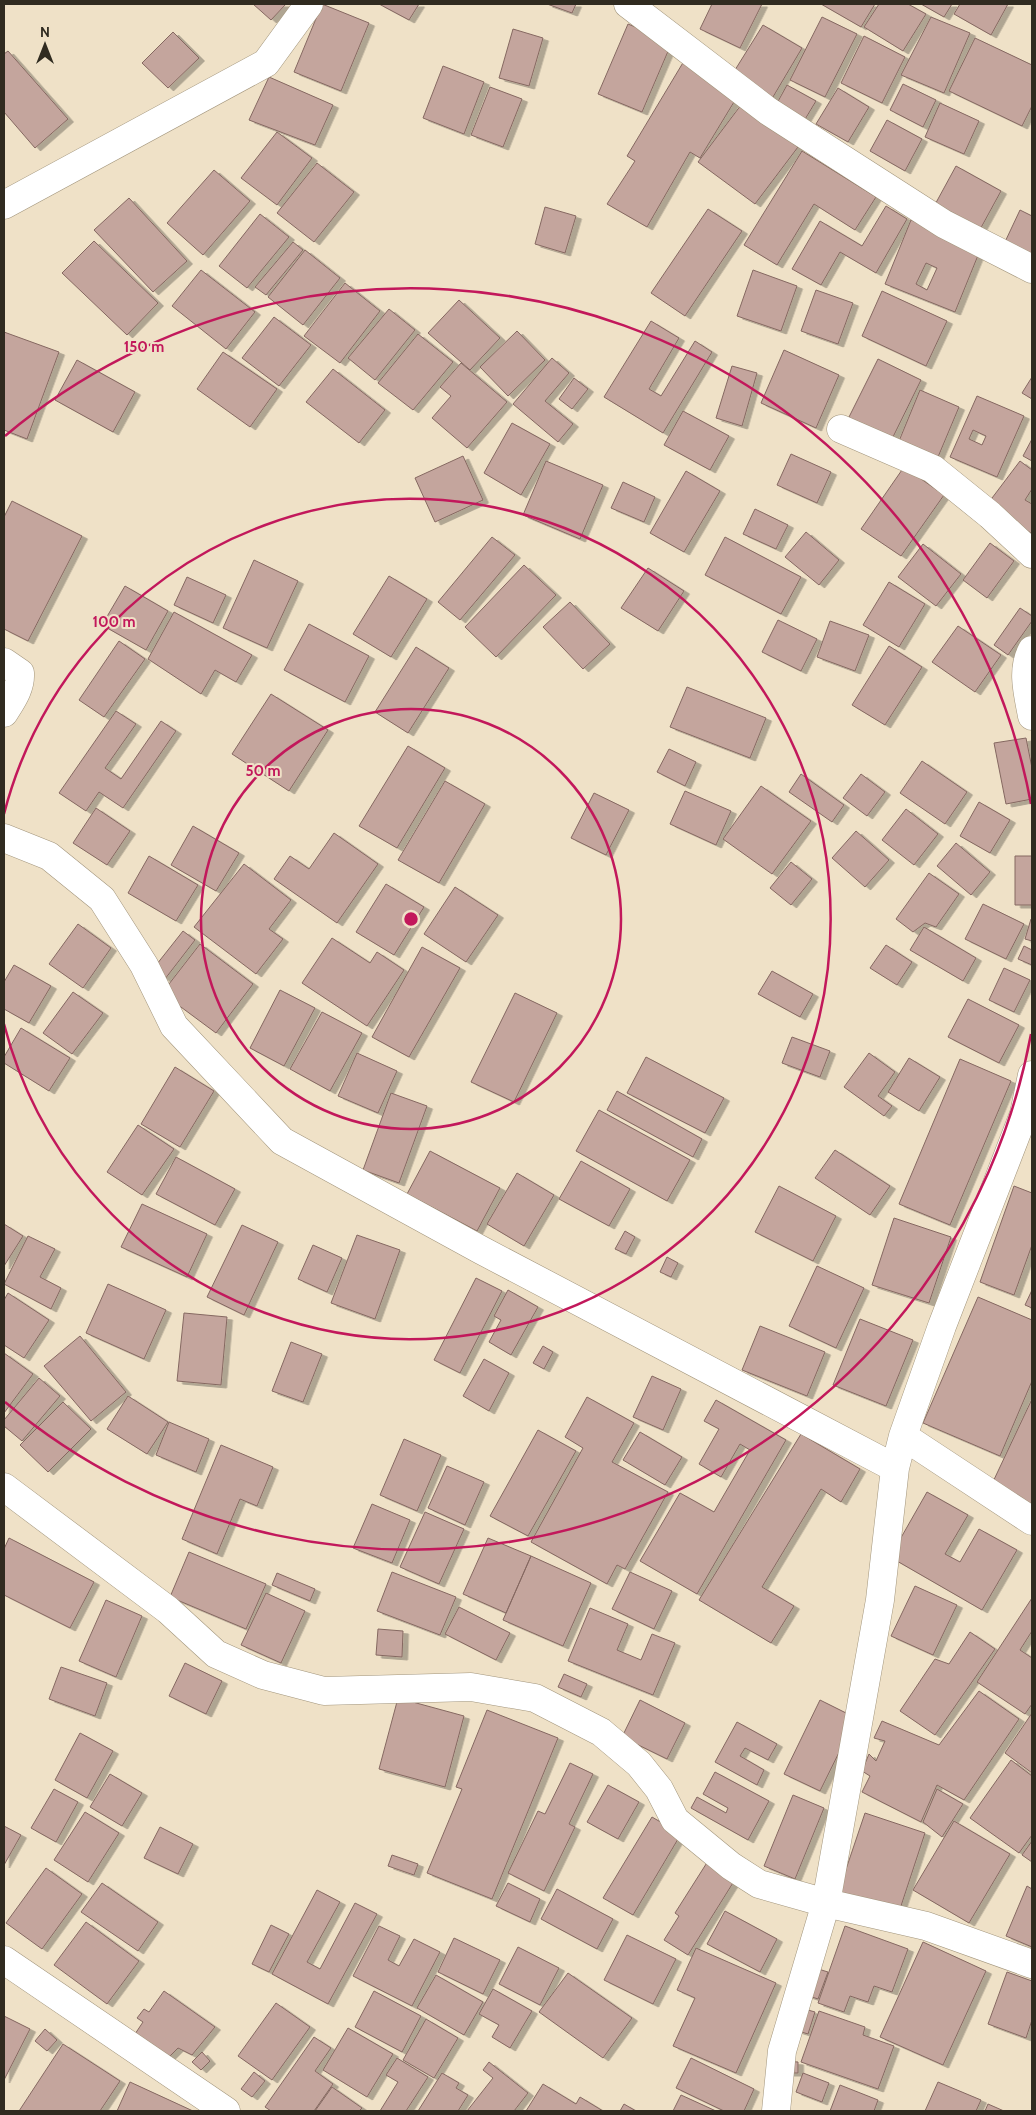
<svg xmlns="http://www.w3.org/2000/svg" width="1036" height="2115" font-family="Cabin,sans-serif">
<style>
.building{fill:#c4a59d;stroke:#856861;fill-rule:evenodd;filter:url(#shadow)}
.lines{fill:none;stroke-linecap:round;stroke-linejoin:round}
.minor-casing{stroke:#a2957c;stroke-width:29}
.minor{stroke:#fff;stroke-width:28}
.ring{fill:none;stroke:#c2185b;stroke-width:2.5}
.centre{fill:#c2185b;stroke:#efe1c7;stroke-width:2.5}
.ring-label{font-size:15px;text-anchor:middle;font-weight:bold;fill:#c2185b;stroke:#efe1c7;stroke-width:4;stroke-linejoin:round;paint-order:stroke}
</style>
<defs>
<filter id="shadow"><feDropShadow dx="5.5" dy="3" stdDeviation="0" flood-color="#0004"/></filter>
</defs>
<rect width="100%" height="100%" fill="#efe1c7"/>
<!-- building -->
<path class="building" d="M253 4H286L271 20Z
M322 4 369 23 341 91 294 72Z
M379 4H419L409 20Z
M547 4H576L572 13Z
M712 4H762L740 48 700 29Z
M821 4H875L861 27Z
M879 4H908L926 14 903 51 864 27Z
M921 4H952L944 17Z
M960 4H1008L991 35 954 14Z
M822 17 857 34 825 97 790 80Z
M931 17 970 33 944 93 901 75Z
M628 24 672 42 642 112 598 94Z
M763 25 802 48 770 102 730 78Z
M513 29 543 38 529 86 499 78Z
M173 32 199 58 168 88 142 63Z
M864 36 905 57 882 103 841 83Z
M975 38 1032 65V106L1022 126 949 91Z
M8 51 68 119 35 148 4 112V54Z
M684 61 737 97 700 158 690 152 647 227 607 204 635 161 627 156Z
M443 66 484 82 464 134 423 118Z
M269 77 333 105 315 145 249 120Z
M903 84 936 100 923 127 890 110Z
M787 85 816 101 804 121 776 105Z
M490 87 522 99 503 147 471 135Z
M838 88 869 107 848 142 816 124Z
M940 103 979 121 964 154 925 137Z
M741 105 798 147 755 204 698 162Z
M887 120 922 139 905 171 870 151Z
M277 132 312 158 277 205 241 178Z
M802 151 876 197 855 230 814 204 777 265 744 245Z
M317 163 354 192 314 242 277 213Z
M956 166 1001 191 977 235 932 210Z
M214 170 250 201 203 255 167 223Z
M129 198 187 261 153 292 94 230Z
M886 206 907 219 876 273 840 252 821 285 792 269 820 221 862 246Z
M545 207 576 216 565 253 535 244Z
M708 209 742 231 685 316 651 293Z
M1020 210 1032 216V257L1004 244Z
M260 214 289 237 247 288 219 266Z
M911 220 981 248 955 312 885 284ZM926 263 937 268 927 290 916 284Z
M94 241 158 303 127 335 62 273Z
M293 242 303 250 266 295 255 287Z
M305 250 340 278 303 325 268 297Z
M201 270 255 312 226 349 172 306Z
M753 270 797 286 781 331 737 316Z
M345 283 380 311 340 363 304 336Z
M816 290 853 303 838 344 801 331Z
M882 291 947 321 926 366 862 336Z
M459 300 500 338 470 370 428 333Z
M389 309 415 330 375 380 348 358Z
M274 317 311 345 279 386 242 358Z
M651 321 679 338 649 389 661 396 695 341 712 352 663 433 604 397Z
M517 331 545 360 508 396 480 367Z
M4 332 59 352 27 439 4 430Z
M418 334 453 362 413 410 378 383Z
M784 350 839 375 816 428 761 403Z
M223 352 277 389 250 427 197 389Z
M552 358 569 373 545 401 573 424 558 442 513 404Z
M878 359 921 380 891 441 848 419Z
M77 360 135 392 113 432 55 400Z
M461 363 507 402 467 448 432 418 451 396 440 387Z
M732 366 757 373 742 426 716 418Z
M333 369 385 410 359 443 306 402Z
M1032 377V399L1022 393Z
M574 378 588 389 572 409 559 399Z
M920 390 959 407 938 457 899 441Z
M977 396 1024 416 997 477 950 457ZM973 430 986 436 982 445 969 439Z
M683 411 729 436 710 470 664 445Z
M512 423 550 444 521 495 484 473Z
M1032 439V461L1023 456Z
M791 454 831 472 817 503 777 485Z
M463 456 483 500 435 522 415 478Z
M546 461 603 485 580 539 523 515Z
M1020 461 1032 470V489L1025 500 1032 504V534L989 502Z
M904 467 944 495 901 556 861 529Z
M686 471 720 491 684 552 650 533Z
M623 482 655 497 644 522 611 508Z
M12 501 82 536 28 641 4 629V517Z
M755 509 788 525 776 549 743 534Z
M806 532 839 560 819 585 785 557Z
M492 537 515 555 460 620 438 602Z
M725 537 801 577 781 614 705 575Z
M990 543 1014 561 987 598 963 580Z
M923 544 961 574 936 606 898 577Z
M254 560 298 581 267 648 223 628Z
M524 565 556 595 496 657 465 627Z
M648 568 684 591 658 631 621 608Z
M389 576 427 599 391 657 353 634Z
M187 577 226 595 213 623 174 605Z
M889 582 925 604 899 647 863 625Z
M125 586 168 611 146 650 102 625Z
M570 602 610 644 583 669 543 627Z
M1020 608 1032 616V621L1008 655 994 645Z
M174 612 252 655 236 682 215 670 201 694 148 659Z
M778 620 817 639 801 671 762 652Z
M830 621 869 635 855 671 817 657Z
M309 624 369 656 345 702 284 670Z
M958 626 1001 655 975 692 932 662Z
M119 641 145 659 104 717 79 700Z
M889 646 922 667 885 725 852 705Z
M416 647 449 668 408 733 375 712Z
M687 687 766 718 750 758 670 727Z
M271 694 328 730 289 791 232 754Z
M116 711 136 724 105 768 121 779 161 721 176 731 123 808 99 792 86 811 59 793Z
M1026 738 1032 768V799L1006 804 994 743Z
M408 746 445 768 397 848 359 826Z
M669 749 696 762 685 786 657 772Z
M922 761 967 792 945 824 900 793Z
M801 774 844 805 832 822 789 792Z
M861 774 885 792 867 816 843 798Z
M445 781 485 804 439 883 398 860Z
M761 786 811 821 772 874 723 839Z
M685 791 731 811 716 845 670 824Z
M594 793 629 810 606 855 571 838Z
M979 802 1010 820 990 853 960 836Z
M96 808 130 831 107 865 73 843Z
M906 809 938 834 914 865 882 840Z
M193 826 239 853 216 891 171 865Z
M856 831 889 860 865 887 832 858Z
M334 833 378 864 337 923 274 879 290 856 309 869Z
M956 843 990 872 971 895 937 866Z
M149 856 198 885 176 921 128 893Z
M1015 856H1032V905H1015Z
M791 862 812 879 791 905 770 888Z
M244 864 291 900 269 929 283 939 256 974 194 927Z
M929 873 959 894 936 927 925 923 913 932 896 919Z
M386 884 424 907 394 955 356 932Z
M455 887 498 915 466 962 424 934Z
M983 904 1024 924 1006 959 965 939Z
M1031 919H1032V941L1025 939Z
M78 924 111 948 83 988 49 964Z
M924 927 976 958 963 981 910 950Z
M183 931 195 940 165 979 153 969Z
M332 938 370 963 377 952 404 970 367 1026 302 983Z
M200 944 253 984 216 1033 162 993Z
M886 945 912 962 897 985 870 968Z
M1024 946 1032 950V965L1018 959Z
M422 947 460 968 409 1057 372 1037Z
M14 965 51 986 29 1023 4 1009V982Z
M1004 968 1030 980 1014 1012 989 1000Z
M772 971 813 994 800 1017 758 994Z
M280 990 315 1008 284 1066 250 1048Z
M73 992 103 1013 72 1054 43 1033Z
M515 993 557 1013 514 1102 471 1082Z
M968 999 1019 1025 999 1063 948 1037Z
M322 1012 362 1033 330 1091 290 1069Z
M21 1028 70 1058 49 1091 4 1063V1057Z
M792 1037 830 1051 820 1077 782 1063Z
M357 1053 397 1071 378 1113 338 1096Z
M869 1053 895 1072 878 1096 892 1106 884 1116 844 1087Z
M646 1057 724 1098 705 1133 627 1093Z
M909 1058 940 1077 919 1111 888 1092Z
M960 1059 1011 1081 950 1225 899 1204Z
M175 1067 214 1091 180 1147 141 1124Z
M617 1091 702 1139 693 1157 607 1110Z
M391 1093 427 1106 399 1183 363 1170Z
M599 1110 690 1160 667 1201 576 1151Z
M138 1125 174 1149 142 1195 107 1172Z
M835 1150 890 1186 870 1215 815 1178Z
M430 1151 500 1188 477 1231 407 1194Z
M176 1157 235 1189 215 1225 156 1194Z
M581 1161 630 1189 609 1226 559 1199Z
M517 1173 554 1195 524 1246 487 1224Z
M779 1186 836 1216 813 1261 755 1232Z
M1014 1186 1032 1193V1245L1014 1295 980 1282Z
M142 1204 207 1234 187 1277 121 1247Z
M894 1218 951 1237 929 1303 872 1285Z
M4 1224 23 1236 4 1266Z
M242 1225 278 1242 244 1315 207 1297Z
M625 1231 635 1237 626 1254 615 1249Z
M357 1235 400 1250 375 1319 331 1303Z
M28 1236 55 1249 40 1277 61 1288 51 1309 4 1284Z
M313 1245 342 1258 327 1292 298 1279Z
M667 1257 678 1263 671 1277 660 1272Z
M817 1266 864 1288 836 1348 789 1326Z
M476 1278 502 1291 460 1373 434 1360Z
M108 1284 166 1310 144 1359 86 1333Z
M508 1290 538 1307 511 1355 489 1342 501 1320 494 1316Z
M1032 1290V1308L1025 1305Z
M8 1293 49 1320 24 1358 4 1345V1300Z
M978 1297 1032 1320V1381L1000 1456 923 1423Z
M184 1313 227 1317 221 1385 177 1381Z
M860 1319 913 1340 886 1406 833 1385Z
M760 1326 825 1352 807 1396 742 1370Z
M80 1336 126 1392 91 1421 44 1366Z
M291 1342 322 1354 303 1402 272 1391Z
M543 1346 553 1352 544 1369 533 1363Z
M4 1353 33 1374 4 1413Z
M484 1359 509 1373 489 1411 463 1396Z
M652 1376 681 1389 663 1430 633 1417Z
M39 1378 60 1396 22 1441 4 1426V1420Z
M128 1396 168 1422 147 1454 107 1429Z
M587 1397 634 1423 612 1462 668 1492 625 1569 617 1565 607 1584 531 1542 583 1448 565 1437Z
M1032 1399V1505L991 1486Z
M716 1400 786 1440 697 1594 640 1561 680 1493 714 1512 750 1450 740 1444 721 1477 699 1464 719 1429 704 1421Z
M63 1402 91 1429 48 1472 20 1445Z
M169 1422 209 1439 196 1472 156 1455Z
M538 1430 576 1451 528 1536 490 1516Z
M640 1432 682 1457 665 1485 623 1460Z
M801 1434 860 1469 841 1502 821 1489 762 1587 794 1606 771 1643 699 1600Z
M404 1439 441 1455 417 1511 380 1495Z
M221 1445 273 1467 257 1506 240 1499 217 1554 182 1539Z
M447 1466 484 1482 465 1525 428 1508Z
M927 1492 968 1515 945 1554 960 1562 979 1529 1017 1550 982 1610 890 1557Z
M372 1504 410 1520 392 1563 353 1548Z
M425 1512 464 1529 439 1584 400 1567Z
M9 1538 94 1582 70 1628 4 1595V1549Z
M488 1538 531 1556 506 1613 463 1594Z
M189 1552 266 1584 246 1629 170 1597Z
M531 1556 591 1583 563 1646 503 1620Z
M392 1572 456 1597 440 1635 377 1611Z
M630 1572 672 1591 654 1629 612 1609Z
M277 1573 315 1589 310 1601 272 1585Z
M915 1586 957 1605 933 1655 891 1636Z
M266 1593 305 1611 281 1663 241 1645Z
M1032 1598V1631L1020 1650 1032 1658V1704L1025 1714 977 1682Z
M106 1600 142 1616 116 1677 79 1661Z
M459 1607 510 1633 496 1660 445 1634Z
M590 1608 628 1624 617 1650 641 1660 652 1634 675 1643 653 1695 568 1661Z
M378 1629 403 1631 402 1657 376 1655Z
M970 1632 995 1649 935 1735 900 1711 935 1659 949 1664Z
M185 1663 222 1681 206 1714 169 1696Z
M61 1667 107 1683 95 1716 49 1699Z
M564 1674 587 1684 581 1697 558 1687Z
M979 1691 1019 1719 964 1800 937 1785 921 1822 862 1792 870 1776 862 1771 869 1754 876 1761 885 1741 874 1738 882 1721 939 1745Z
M398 1698 464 1716 445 1787 379 1769Z
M640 1700 685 1723 667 1759 622 1737Z
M820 1700 856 1718 820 1791 784 1774Z
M487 1710 558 1738 492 1899 427 1873 462 1789 456 1787Z
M1032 1713V1773L1005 1753Z
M737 1722 777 1744 768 1760 745 1748 740 1756 764 1770 757 1785 715 1762Z
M80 1733 113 1751 87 1798 55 1780Z
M1011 1760 1032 1776V1835L1019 1853 970 1818Z
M570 1763 593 1774 569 1824 575 1827 544 1891 508 1873 538 1811 545 1814Z
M715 1772 769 1801 748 1840 691 1808 697 1797 726 1813 728 1808 703 1794Z
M110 1774 142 1793 122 1826 90 1807Z
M608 1785 639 1802 618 1839 587 1822Z
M54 1789 78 1802 56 1842 31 1828Z
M937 1789 963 1804 942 1837 923 1822Z
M793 1795 824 1808 795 1879 764 1866Z
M85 1812 119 1833 88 1882 54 1860Z
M865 1813 925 1833 899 1912 838 1893Z
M652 1817 681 1834 633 1915 603 1898Z
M954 1821 1010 1854 969 1923 913 1890Z
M4 1826 21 1835 4 1865Z
M160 1827 193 1844 178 1874 144 1858Z
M1032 1841V1862L1022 1855Z
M392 1855 418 1864 414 1875 388 1866Z
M708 1861 736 1878 688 1955 664 1940 679 1916 675 1913Z
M46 1868 82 1894 42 1949 6 1923Z
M102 1883 158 1922 138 1951 81 1912Z
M508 1883 540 1899 530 1922 496 1906Z
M1027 1886 1032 1889V1947L1006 1936Z
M557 1889 613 1919 597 1949 541 1919Z
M317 1890 340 1902 307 1962 320 1969 355 1903 377 1914 328 2004 272 1974Z
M725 1911 777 1939 760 1972 707 1944Z
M86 1922 139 1961 107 2004 54 1965Z
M271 1925 289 1934 269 1972 252 1964Z
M379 1926 400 1936 388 1960 399 1966 414 1939 440 1952 412 2006 353 1976Z
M845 1926 908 1949 892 1992 874 1986 868 2002 850 1996 844 2012 818 2003Z
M627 1935 676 1959 653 2004 604 1980Z
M454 1938 500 1960 483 1994 438 1972Z
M923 1942 986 1971 943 2065 880 2037Z
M518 1947 559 1968 540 2005 499 1984Z
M696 1948 776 1983 736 2073 673 2046 695 1998 677 1990Z
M815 1968 828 1972 818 1999 806 1995Z
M1007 1972 1032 1981V2020L1026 2038 988 2024Z
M568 1973 632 2018 603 2058 539 2012Z
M436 1975 483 2002 464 2035 417 2008Z
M493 1989 532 2011 510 2048 492 2037 499 2025 479 2014Z
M164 1991 215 2027 192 2055 178 2048 167 2059 133 2037 143 2022 137 2018 144 2009 149 2012Z
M374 1991 421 2016 402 2052 355 2027Z
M276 2003 310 2027 272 2080 238 2056Z
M801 2008 815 2012 808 2034 795 2030Z
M819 2011 865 2027 863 2035 894 2046 878 2089 801 2062Z
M4 2016 30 2029 4 2080Z
M426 2019 458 2038 434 2078 403 2060Z
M348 2028 393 2054 367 2097 323 2070Z
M45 2029 57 2040 47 2051 35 2041Z
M314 2037 331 2048 315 2071 333 2084 314 2111H271L265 2107Z
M63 2044 120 2081 100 2111H19Z
M202 2052 210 2061 201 2070 192 2062Z
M397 2058 428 2077 406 2111H380L398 2082 386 2075Z
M691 2058 754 2089 744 2111H724L676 2088Z
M783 2061 798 2062V2073H783Z
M489 2062 528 2093 514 2111H467L493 2078 483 2070Z
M254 2072 265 2081 252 2097 241 2089Z
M442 2073 459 2083 456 2088 468 2095 458 2111H418Z
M803 2073 829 2083 822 2102 796 2092Z
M130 2082 193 2111H117Z
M938 2082 981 2100 976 2111H925Z
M543 2084 576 2104 580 2097 603 2111H526Z
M840 2085 878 2100 874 2111H830Z
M332 2087 362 2108 359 2111H315Z
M681 2095 716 2111H673Z
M624 2104 636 2111H620Z
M988 2104 1004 2111H985Z"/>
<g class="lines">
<!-- minor casing -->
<g class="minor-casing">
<path id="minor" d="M628 4 768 111 944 224 1032 269
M4 205 266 63 309 4
M841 429 933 469 990 515 1032 554
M1032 650C1021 670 1028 694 1032 716
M4 662 20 673C21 688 12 700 4 713
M4 838 49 856 102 899 144 965 174 1026 282 1141 481 1250 895 1468
M903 1436 1032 1521
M4 1487 168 1610 216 1654 263 1675 324 1691 471 1687 535 1698 601 1732 639 1764 659 1789 675 1820 731 1866 759 1884 826 1903 926 1926 1032 1964
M4 1960 226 2111
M776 2111 782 2051 826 1903 880 1600 895 1468 903 1436 942 1326 1024 1114 1032 1075"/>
</g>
<!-- minor -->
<use href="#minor" class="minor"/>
</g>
<!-- distance rings -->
<g class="ring">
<circle cx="411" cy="919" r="210"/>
<path d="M4 814A420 420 0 1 1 4 1024"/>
<path d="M1031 1034A631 631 0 0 1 5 1402M5 436A631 631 0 0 1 1031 804"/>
</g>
<circle cx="411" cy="919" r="8" class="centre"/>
<g class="ring-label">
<text x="144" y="352">150 m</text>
<text x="114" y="627">100 m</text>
<text x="263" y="776">50 m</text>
</g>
<!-- border -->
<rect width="1036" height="2115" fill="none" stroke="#302b20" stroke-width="10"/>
<!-- north arrow -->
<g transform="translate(45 45)" stroke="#efe1c7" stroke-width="4" paint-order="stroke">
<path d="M0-4L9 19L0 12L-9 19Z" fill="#302b20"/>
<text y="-8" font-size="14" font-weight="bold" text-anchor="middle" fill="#302b20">N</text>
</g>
</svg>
